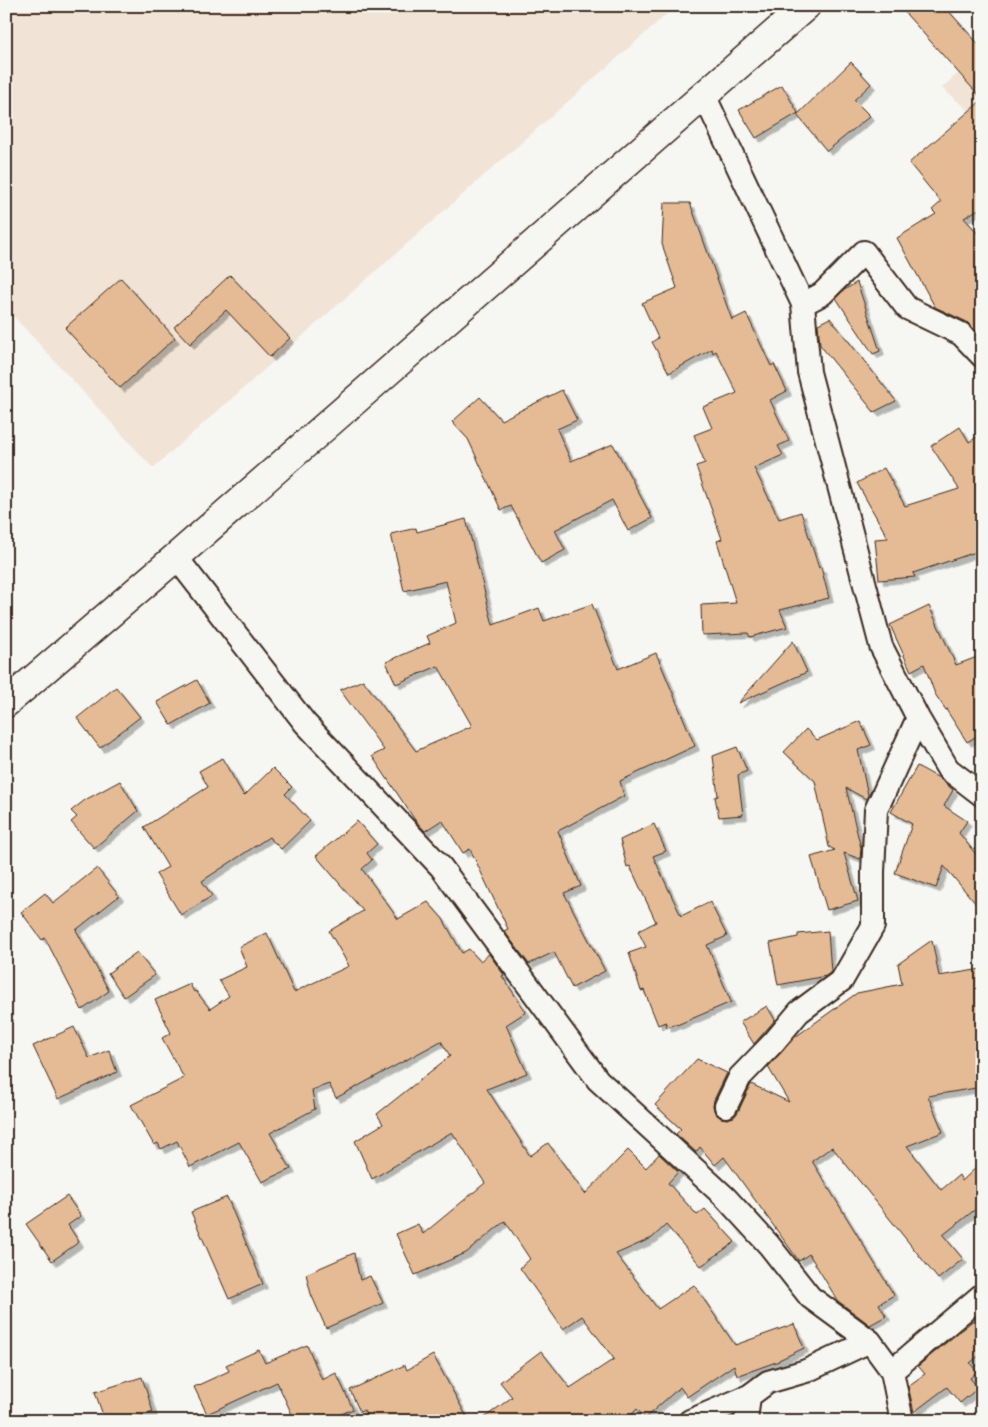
<svg xmlns="http://www.w3.org/2000/svg" width="988" height="1427" font-family="Itim,sans-serif">
<style>
.built{fill:#f1e4d6}
.building{fill:#e4bb95;stroke:#3b2a1e;filter:url(#shadow)}
.lines{fill:none;stroke-linecap:round;stroke-linejoin:round}
.minor-casing{stroke:#3b2a1e;stroke-width:26}
.secondary-casing{stroke:#3b2a1e;stroke-width:31}
.minor{stroke:#f6f6f2;stroke-width:22}
.secondary{stroke:#f6f6f2;stroke-width:28}
</style>
<defs>
<filter id="shadow"><feDropShadow dx="4.5" dy="4.5" stdDeviation="0" flood-color="#0004"/></filter>
</defs>
<rect width="100%" height="100%" fill="#f6f6f2"/>
<filter id="ink" filterUnits="userSpaceOnUse"><feTurbulence type="fractalNoise" baseFrequency=".02" numOctaves="2"/><feDisplacementMap in="SourceGraphic" scale="10" xChannelSelector="R" yChannelSelector="G"/><feConvolveMatrix kernelMatrix="1 2 1 2 8 2 1 2 1" color-interpolation-filters="sRGB"/></filter>
<g filter="url(#ink)">
<!-- built -->
<path class="built" d="M6 6H676L153 468 6 308Z
M982 51V114L977 118 942 88Z"/>
<!-- building -->
<path class="building" d="M899 6H944L982 48V99Z
M851 62 871 84 854 100 870 116 827 151 797 115Z
M782 85 798 113 756 138 739 110Z
M982 100V207L964 218 982 238V337L967 322 935 307 897 238 936 214 932 210 941 202 909 163Z
M664 203H690L732 320 746 313 771 366 774 364 787 391 770 400 789 441 778 446 783 455 754 468 779 519 801 512 819 568 821 567 829 598 780 610 787 627 750 637 748 633 702 635 701 605 736 603 717 541 722 539 696 466 705 463 694 435 712 428 703 407 737 393 716 351 713 353 712 349 669 373 652 342 658 338 642 303 677 288 662 244Z
M230 275 290 338 270 357 226 310 190 344 174 327Z
M121 278 175 338 120 388 65 328Z
M857 282 880 351 873 354 836 298 843 291Z
M830 318 896 401 874 412 820 345 818 324Z
M562 390 577 420 557 429 571 461 613 444 652 518 628 531 612 500 555 530 565 550 541 563 511 506 501 510 468 439 452 422 480 397 501 420Z
M960 427 969 442 982 434V550L913 573 915 577 879 580 875 539 888 538 857 483 884 468 905 506 959 489 931 446Z
M466 519 493 625 539 608 544 621 592 604 618 669 656 653 695 746 620 781 624 796 558 831 581 886 564 893 605 971 572 988 554 952 529 964 504 931 508 929 470 849 463 853 442 820 425 831 415 820 372 756 384 750 340 690 363 680 416 751 472 726 438 666 396 684 386 662 430 643 427 636 456 623 446 581 404 591 391 534 416 528 417 532Z
M929 606 956 665 977 657 982 649V733L967 742 947 711 948 709 946 710 935 694 924 664 911 671 890 625Z
M793 641 807 672 738 703Z
M197 680 210 703 171 725 157 702Z
M116 687 140 717 100 748 77 718Z
M860 721 871 745 858 750 868 795 866 799 846 788 861 848 860 859 844 853 858 901 827 910 811 857 835 850 829 847 815 781 784 752 806 729 817 740Z
M737 747 747 771 738 775 743 815 719 817 715 797 718 796 713 756Z
M222 758 244 796 273 768 292 787 285 794 310 821 281 849 269 837 202 881 212 896 181 915 156 874 168 867 144 827 208 787 199 771Z
M917 766 939 778 953 790 944 806 967 821 959 833 982 862V911L944 866 936 888 895 873 912 824 891 812Z
M120 781 138 811 94 848 71 822 77 817 71 811 85 800Z
M357 821 377 844 367 853 372 860 362 869 398 919 428 902 443 919 462 953 469 949 480 961 489 954 504 975 502 976 526 1012 506 1025 527 1073 487 1089 530 1156 548 1143 585 1194 628 1150 646 1168 659 1154 678 1172 668 1183 697 1215 705 1209 735 1242 701 1266 666 1225 652 1238 616 1254 658 1309 694 1285 735 1345 794 1324 804 1348 779 1360V1361L737 1376 734 1365 687 1397 680 1387 645 1418 637 1409 625 1421H480L512 1397 500 1382 541 1351 570 1388 614 1359 582 1316 563 1329 520 1268 530 1259 505 1221 466 1253 415 1275 396 1234 418 1224 423 1234 485 1183 452 1132 372 1179 355 1141 383 1124 377 1114 450 1056 441 1041 336 1098 329 1084 312 1090 315 1109 270 1133 291 1169 262 1182 239 1142 190 1167 177 1141 161 1149 158 1143 154 1145 131 1105 184 1078 162 1038 171 1033 155 1000 190 984 194 992 196 991 210 1009 229 996 219 980 247 967 239 947 267 933 294 992 349 966 329 931 363 911 316 856Z
M654 824 666 851 653 856 681 916 710 902 727 936 707 945 731 1002 677 1025 676 1024 667 1027 666 1022 658 1025 644 990 641 991 629 953 646 947 638 931 656 922 630 866 627 867 620 840Z
M97 868 119 896 76 930 109 991 82 1010 45 938 42 940 21 912 45 893 53 903Z
M828 931 831 972 826 976 778 985 770 943 798 937V934Z
M932 940 939 976 982 969V1087L928 1096 943 1132 907 1146 941 1190 959 1175 962 1181 982 1162V1204L943 1235 963 1259 938 1279 832 1147 812 1161 894 1295 879 1304 886 1316 870 1325 838 1301 809 1254 799 1261 724 1157 715 1165 700 1147 696 1152 676 1134 681 1129 655 1105 697 1059 727 1073 714 1100 713 1106 715 1113 721 1118 727 1119 734 1117 738 1112 751 1084 789 1102 768 1067 795 1037 857 993 902 984 898 964Z
M137 952 155 975 124 997 108 973Z
M767 1006 775 1020 754 1044 740 1022Z
M74 1027 89 1058 109 1050 117 1072 58 1099 33 1046Z
M67 1196 81 1216 68 1225 79 1242 52 1261 26 1224Z
M227 1197 263 1284 229 1299 191 1212Z
M354 1253 360 1280 370 1276 383 1303 326 1328 311 1294 306 1274Z
M982 1313V1353L970 1363 977 1372 970 1378 978 1388 960 1403 947 1387 914 1412 908 1386 925 1374 918 1366Z
M307 1345 322 1380 336 1373 353 1409 325 1421H295L277 1382 207 1414 194 1387 229 1371 226 1365 259 1350 265 1363Z
M433 1355 469 1421H369L364 1410 360 1412 350 1390 405 1365 407 1370Z
M142 1377 153 1412 127 1421H105L95 1392Z"/>
<g class="lines">
<!-- minor casing -->
<g class="minor-casing">
<path id="minor" d="M704 95 803 304 809 372 881 646 918 718 948 769 982 795
M803 304 822 294 864 252 907 308 961 334 982 356
M176 557 305 723 441 867 598 1080 725 1197 769 1245 810 1297 870 1341 892 1371 902 1421
M726 1106 740 1077 773 1043 799 1012 842 980 873 926V872L876 810 918 718
M892 1371 982 1295
M690 1421 749 1396
M746 1421 749 1396 768 1382 806 1371 870 1341"/>
</g>
<!-- secondary casing -->
<g class="secondary-casing">
<path id="secondary" d="M6 703 176 557 806 6"/>
</g>
<!-- minor -->
<use href="#minor" class="minor"/>
<!-- secondary -->
<use href="#secondary" class="secondary"/>
</g>
</g>
<!-- margin -->
<rect width="988" height="1427" fill="none" stroke="#f6f6f2" stroke-width="25"/>
<rect x="12" y="12" width="963" height="1402" fill="none" stroke="#3b2a1e" stroke-width="2" filter="url(#ink)"/>
</svg>
